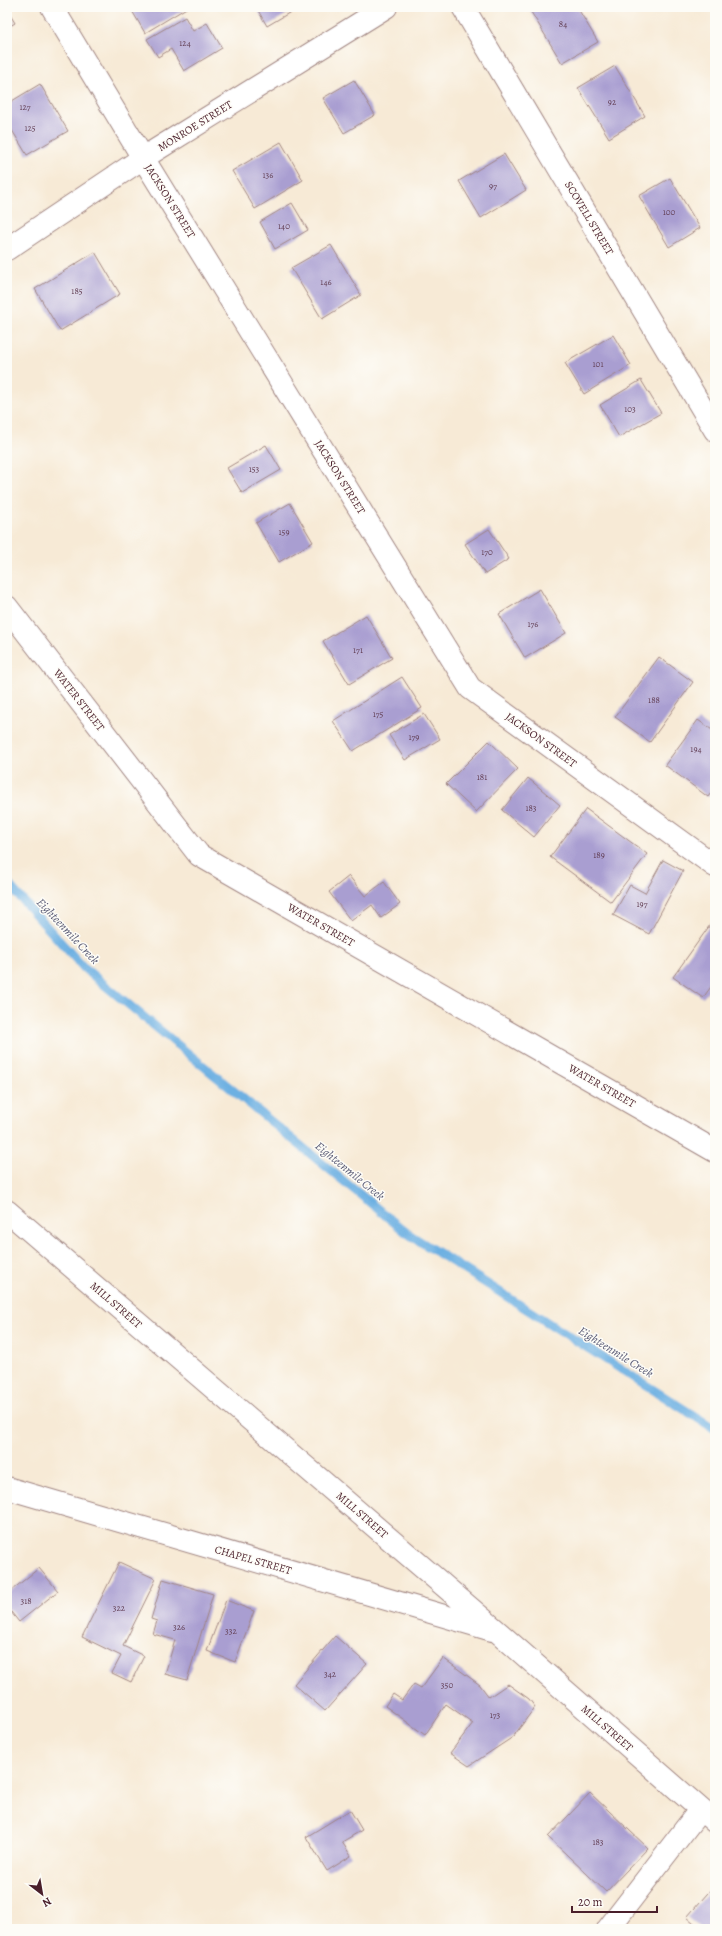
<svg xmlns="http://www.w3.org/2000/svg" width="722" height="1936" font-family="Alegreya,serif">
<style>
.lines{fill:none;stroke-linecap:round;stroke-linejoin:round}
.stream{stroke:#6db0e2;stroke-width:9}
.building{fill:#a99ed1}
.minor-casing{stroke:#a08480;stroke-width:24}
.minor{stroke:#fff;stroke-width:22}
.labels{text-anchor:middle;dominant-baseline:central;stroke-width:3;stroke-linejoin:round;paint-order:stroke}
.number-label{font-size:9px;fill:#623f54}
.street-label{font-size:11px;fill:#4a1f2b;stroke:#fdfcf7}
.water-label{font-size:12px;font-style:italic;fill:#585974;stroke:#fdfcf7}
</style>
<rect width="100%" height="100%" fill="#fdfcf7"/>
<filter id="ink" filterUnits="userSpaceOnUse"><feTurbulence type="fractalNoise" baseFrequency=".025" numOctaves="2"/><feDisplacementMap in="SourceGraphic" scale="8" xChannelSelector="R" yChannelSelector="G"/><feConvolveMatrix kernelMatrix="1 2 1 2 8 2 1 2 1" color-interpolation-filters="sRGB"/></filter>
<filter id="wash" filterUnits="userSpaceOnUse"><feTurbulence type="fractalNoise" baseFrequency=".012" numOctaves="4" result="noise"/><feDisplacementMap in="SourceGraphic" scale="16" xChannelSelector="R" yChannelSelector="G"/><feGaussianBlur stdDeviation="0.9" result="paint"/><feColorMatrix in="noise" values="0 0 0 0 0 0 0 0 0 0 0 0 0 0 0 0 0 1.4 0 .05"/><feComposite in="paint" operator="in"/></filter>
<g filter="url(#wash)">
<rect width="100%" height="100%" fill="#f7ead6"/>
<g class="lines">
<!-- stream -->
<path class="stream" d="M7 883 84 968 407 1233 715 1429"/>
</g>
<g id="blocks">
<!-- building -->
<path class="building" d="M134 7H188L145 33 131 9Z
M256 7H299L267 26Z
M528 7H577L598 42 562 63Z
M7 10 15 23 7 28Z
M185 17 193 31 207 23 222 48 184 71 171 49 158 57 147 39Z
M615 66 645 116 609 138 578 88Z
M354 80 375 115 344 133 323 98Z
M40 84 68 131 27 155 7 122V104Z
M281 142 303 180 255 209 232 171Z
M504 154 526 190 481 218 459 181Z
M670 178 700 228 669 247 639 196Z
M292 203 308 230 275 249 260 222Z
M331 245 361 295 322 319 291 268Z
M95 252 120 294 60 331 35 289Z
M613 335 631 365 584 394 565 363Z
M641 380 661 413 619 437 600 405Z
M266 445 281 470 242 493 227 468Z
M290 503 313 542 279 562 256 523Z
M489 529 509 559 485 574 465 544Z
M540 589 566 633 525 658 499 614Z
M366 615 392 658 349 684 323 641Z
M659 657 693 682 650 742 615 717Z
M402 677 422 708 353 751 333 721Z
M424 714 440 739 405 760 389 735Z
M698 720 715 732V787L708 797 665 765Z
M489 741 518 769 476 812 446 784Z
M528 778 560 805 534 837 502 810Z
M586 809 647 854 611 902 550 857Z
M663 860 683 871 649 934 613 915 630 885 645 893Z
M349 876 365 896 384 882 400 904 381 918 372 905 351 921 329 892Z
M715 918V981L703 998 673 977Z
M119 1562 156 1579 123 1646 144 1656 131 1682 112 1673 121 1656 82 1637Z
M39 1568 58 1591 19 1622 7 1607V1594Z
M163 1579 213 1594 187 1680 165 1674 175 1640 153 1634 157 1621 151 1619Z
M226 1600 254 1611 235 1662 207 1651Z
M335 1636 367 1664 325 1711 294 1684Z
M443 1658 480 1685 489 1697 508 1684 529 1699 535 1707 513 1737 469 1766 450 1753 473 1723 446 1704 425 1735 385 1706 393 1694 402 1700 414 1684 421 1688Z
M590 1793 648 1848 606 1892 548 1837Z
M350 1810 362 1830 342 1842 351 1856 327 1871 306 1837Z
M714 1886 715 1929H701L687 1917Z"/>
</g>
</g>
<g filter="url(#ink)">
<use href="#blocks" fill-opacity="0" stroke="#a08480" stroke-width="1"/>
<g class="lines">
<!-- minor casing -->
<g class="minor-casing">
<path id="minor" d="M52 7 143 158 470 688 715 866
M463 7 715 430
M7 249 143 158 386 7
M7 607 199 855 715 1151
M7 1211 498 1632 715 1822
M7 1488 492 1630
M608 1929 700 1810"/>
</g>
<!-- minor -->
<use href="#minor" class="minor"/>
</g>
</g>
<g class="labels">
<!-- number labels -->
<g class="number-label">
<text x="563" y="24">84</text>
<text x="185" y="43">124</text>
<text x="612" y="102">92</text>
<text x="25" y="107">127</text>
<text x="30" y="128">125</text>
<text x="268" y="175">136</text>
<text x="493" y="186">97</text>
<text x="669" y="212">100</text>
<text x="284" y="226">140</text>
<text x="326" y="282">146</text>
<text x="77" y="291">185</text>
<text x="598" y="364">101</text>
<text x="630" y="409">103</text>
<text x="254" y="469">153</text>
<text x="284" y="532">159</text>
<text x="487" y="552">170</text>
<text x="533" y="624">176</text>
<text x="358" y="650">171</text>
<text x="654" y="700">188</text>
<text x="378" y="714">175</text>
<text x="414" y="737">179</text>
<text x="696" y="749">194</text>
<text x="482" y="777">181</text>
<text x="531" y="808">183</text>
<text x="599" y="855">189</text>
<text x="642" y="904">197</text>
<text x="26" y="1601">318</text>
<text x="119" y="1608">322</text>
<text x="179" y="1627">326</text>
<text x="231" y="1631">332</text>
<text x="330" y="1674">342</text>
<text x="447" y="1685">350</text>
<text x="495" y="1715">173</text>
<text x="598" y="1842">183</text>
</g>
<!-- street labels -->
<g class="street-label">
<text transform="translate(195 126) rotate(-32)">MONROE STREET</text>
<text transform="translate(170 201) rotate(58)">JACKSON STREET</text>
<text transform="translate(589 218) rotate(59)">SCOVELL STREET</text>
<text transform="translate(340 477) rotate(58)">JACKSON STREET</text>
<text transform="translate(79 700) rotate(52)">WATER STREET</text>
<text transform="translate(541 740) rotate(36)">JACKSON STREET</text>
<text transform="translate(321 925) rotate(30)">WATER STREET</text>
<text transform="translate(602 1086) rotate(30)">WATER STREET</text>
<text transform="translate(116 1305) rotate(41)">MILL STREET</text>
<text transform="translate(362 1515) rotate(41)">MILL STREET</text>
<text transform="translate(253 1560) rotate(16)">CHAPEL STREET</text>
<text transform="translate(607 1728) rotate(41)">MILL STREET</text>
</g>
<!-- water labels -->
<g class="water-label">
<text transform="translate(68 931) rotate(47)">Eighteenmile Creek</text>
<text transform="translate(350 1171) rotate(39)">Eighteenmile Creek</text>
<text transform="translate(616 1352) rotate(32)">Eighteenmile Creek</text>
</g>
</g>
<!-- margin -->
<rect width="722" height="1936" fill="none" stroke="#fdfcf7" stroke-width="24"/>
<!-- north arrow -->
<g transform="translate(42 1894) rotate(149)" stroke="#fdfcf7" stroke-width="3" paint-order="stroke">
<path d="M0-3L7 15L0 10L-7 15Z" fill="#4a1f2b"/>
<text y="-6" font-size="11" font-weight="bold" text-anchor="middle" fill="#4a1f2b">N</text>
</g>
<!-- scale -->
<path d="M572 1906v6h85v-6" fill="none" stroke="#4a1f2b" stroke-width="2"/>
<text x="578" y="1906" font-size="12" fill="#4a1f2b" stroke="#fdfcf7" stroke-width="3" paint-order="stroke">20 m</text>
</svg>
